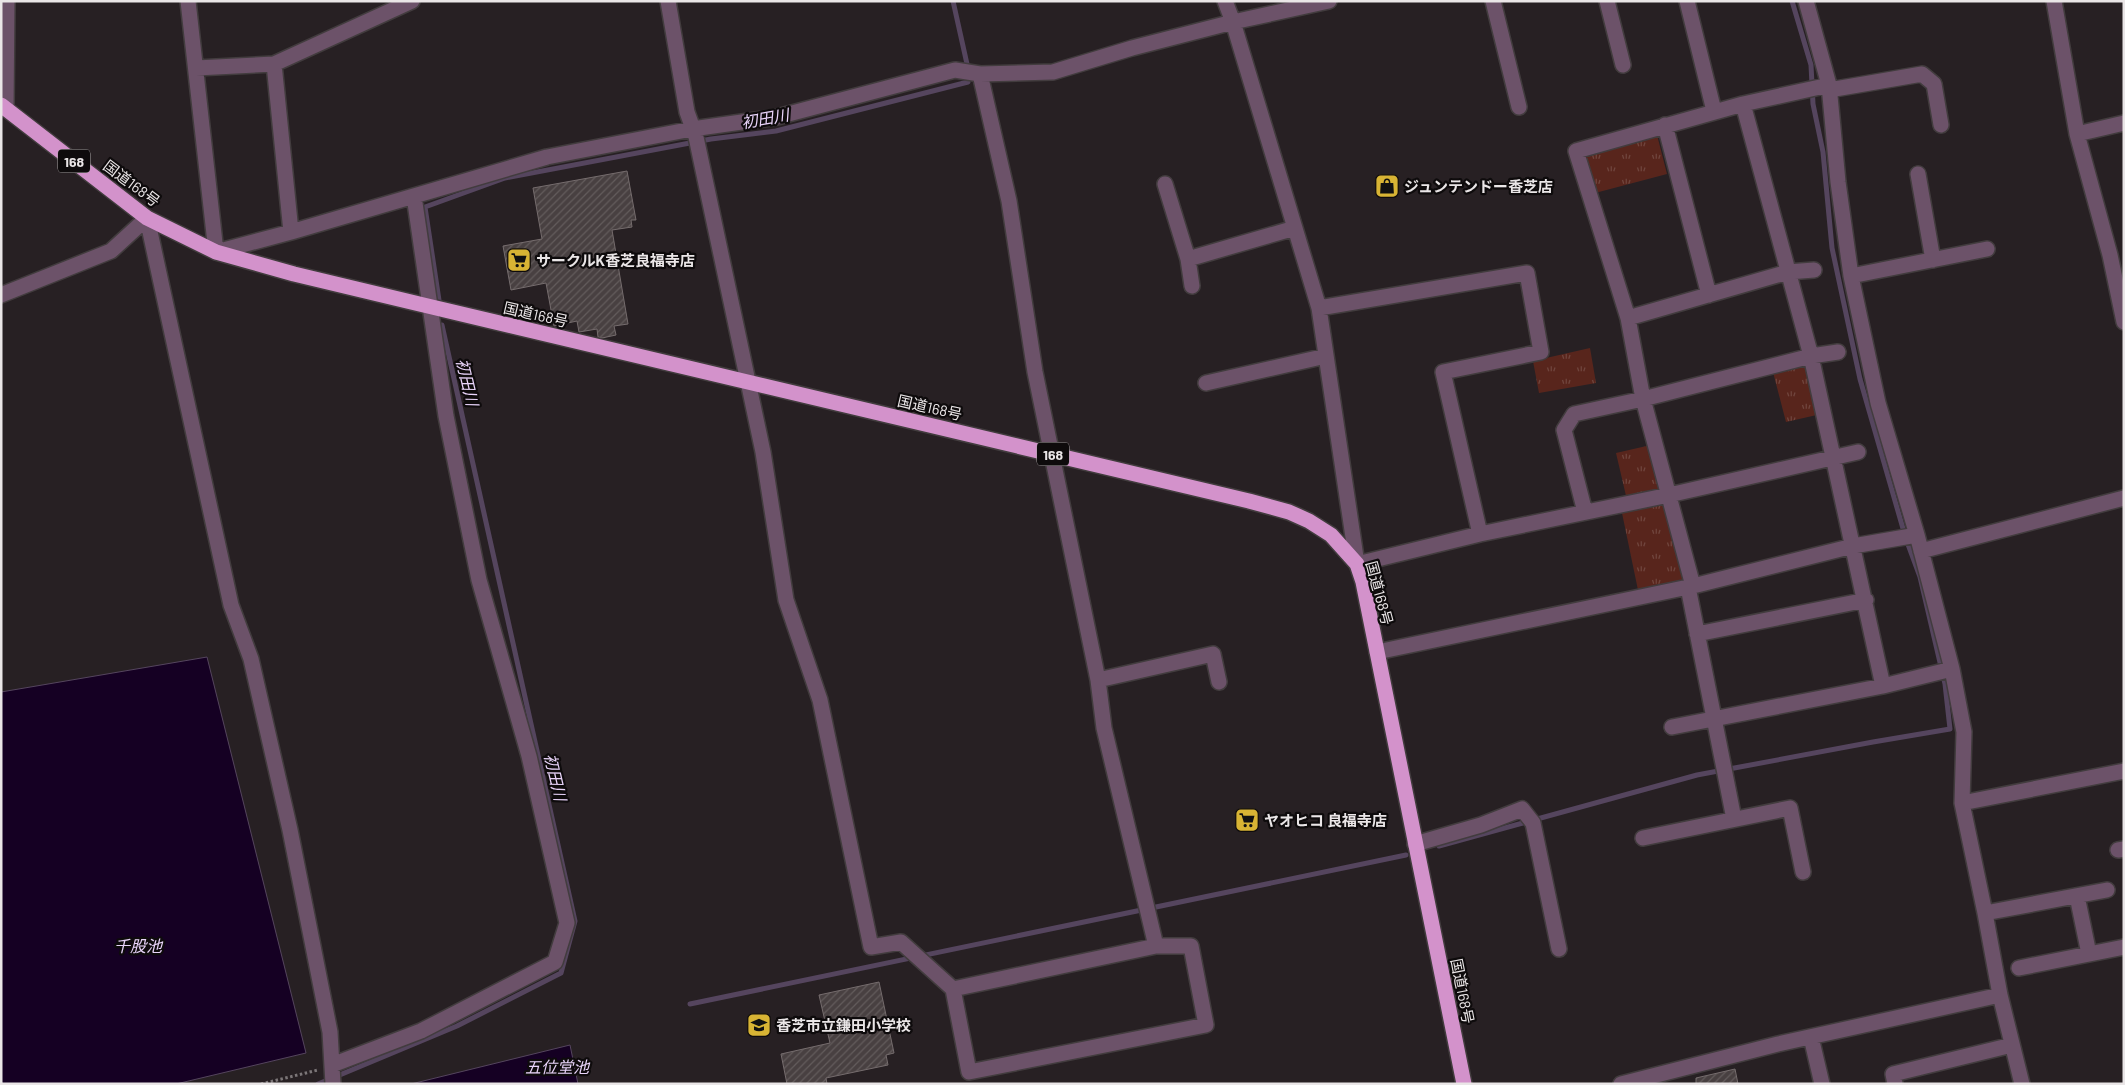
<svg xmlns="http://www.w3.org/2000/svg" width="2125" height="1085" font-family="Barlow,'Noto Sans JP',sans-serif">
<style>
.park{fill:url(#park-tufts)}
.water{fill:#150023;stroke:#55455e}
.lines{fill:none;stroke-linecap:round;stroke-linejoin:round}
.stream{stroke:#55455e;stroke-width:5}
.building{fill:url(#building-hatch);stroke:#756c6d}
.minor-casing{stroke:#423c3e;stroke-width:18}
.highway-casing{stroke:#423c3e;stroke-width:18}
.path{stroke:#7c7678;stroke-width:3;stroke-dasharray:2.5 2.5;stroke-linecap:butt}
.minor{stroke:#6c5269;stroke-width:15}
.highway{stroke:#d392cb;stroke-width:15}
.labels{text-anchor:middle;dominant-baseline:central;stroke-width:4.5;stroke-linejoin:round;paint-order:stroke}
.shield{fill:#0e0b0c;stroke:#a8a4a5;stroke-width:1}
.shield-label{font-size:14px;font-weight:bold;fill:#eae6e7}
.street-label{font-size:15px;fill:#eae6e7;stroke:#0e0b0c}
.poi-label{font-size:15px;font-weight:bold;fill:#eae6e7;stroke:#0e0b0c;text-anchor:start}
.water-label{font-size:16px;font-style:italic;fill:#e9d4fa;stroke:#0e0b0c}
</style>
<defs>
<pattern id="park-tufts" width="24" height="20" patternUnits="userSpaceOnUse" patternTransform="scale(1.25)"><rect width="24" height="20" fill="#58251c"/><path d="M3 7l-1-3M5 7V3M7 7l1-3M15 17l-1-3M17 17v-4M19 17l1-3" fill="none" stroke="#70453d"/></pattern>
<pattern id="building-hatch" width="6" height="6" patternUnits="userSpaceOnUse" patternTransform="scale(1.25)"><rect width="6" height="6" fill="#484041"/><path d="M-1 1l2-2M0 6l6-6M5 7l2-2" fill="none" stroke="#635c5c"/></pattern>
</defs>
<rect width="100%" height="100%" fill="#272023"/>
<!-- park -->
<path class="park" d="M1656 131 1667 174 1595 193 1581 154Z
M1590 348 1596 383 1539 393 1533 361Z
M1808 361 1821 414 1786 422 1773 372Z
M1651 445 1662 493 1627 500 1616 453Z
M1666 503 1683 580 1638 590 1622 513Z"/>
<!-- water -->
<path class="water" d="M207 657 306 1053 176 1084H4L1 1082V692Z
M570 1045 578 1084H411Z"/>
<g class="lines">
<!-- stream -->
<path class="stream" d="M953 1 967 64
M439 300 425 207 505 178 711 139 776 131 968 82
M1439 846 1697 775 1873 742 1950 729 1945 684 1920 577 1906 539 1860 379 1832 248 1823 152 1813 104 1811 65 1792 1
M690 1004 1406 855
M318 1084 457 1026 561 973 575 921 442 325"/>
</g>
<!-- building -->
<path class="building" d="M627 171 636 220H631L632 227 612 230 628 324 614 326 616 335 602 338 598 337 597 329 579 332 577 321 554 326 546 283 511 290 503 246 542 239 533 188Z
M879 982 894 1053 886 1055 888 1065 826 1078 827 1084H787L781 1054 830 1043 819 995Z
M1735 1069 1738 1084H1696V1078Z"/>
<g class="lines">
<!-- minor casing -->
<g class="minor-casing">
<path id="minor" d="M188 1 216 252 291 232 547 157 692 129 777 117 955 70 980 74 1053 72 1132 48 1233 22 1329 1
M668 1 687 112 696 137 763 452 786 600 820 700 871 947 901 942 953 989 1156 946H1191L1206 1025 969 1072 953 989
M1225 1 1233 22 1319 308 1357 564 1480 534 1669 495 1858 452
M1493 1 1519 107
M1607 1 1623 65
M1687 1 1714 111
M1806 1 1829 85 1838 182 1851 276 1878 403 1917 535 1952 669 1964 732 1962 803 1985 913 2000 995 2022 1084
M2054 1 2077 134 2110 255 2124 322
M274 64 291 232
M196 68 274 64 412 1
M980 74 1009 201 1035 372 1098 680 1104 728 1156 946
M1829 90 1922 74 1934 84 1941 125
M1743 104 1811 356 1883 686
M6 109 7 1
M1665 125 1709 295
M2077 134 2124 123
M1918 174 1933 260
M1165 184 1188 259 1192 286
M147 218 231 605 251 659 290 830 330 1032 333 1084
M1188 259 1295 228
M1851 276 1987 249
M1 295 111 251 147 218
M1319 308 1527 273 1541 352 1443 372 1480 534
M1628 318 1788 272 1814 270
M1206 383 1326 356
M1585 512 1564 430 1574 414 1643 399 1811 356 1838 352
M1921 551 2124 498
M1693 586 1643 399 1628 318 1576 151 1743 104 1829 85
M1688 587 1734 819
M1697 634 1866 600
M1377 652 1693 586 1853 546 1917 535
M1098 680 1213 654 1219 682
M1672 727 1883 686 1952 669
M1962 803 2124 771
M1643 838 1790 808 1803 872
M1415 844 1481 825 1522 809 1533 823 1559 949
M2118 850 2124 849
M2077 896 2089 954
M1985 913 2107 890
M2019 968 2124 947
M1811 1037 1822 1084
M332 1065 421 1031 555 962 567 923 529 756 479 580 446 416 414 196
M1621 1084 1778 1044 2000 995
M1895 1084 1893 1074 2012 1045"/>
</g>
<!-- highway casing -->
<g class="highway-casing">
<path id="highway" d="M1 105 147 218 216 252 294 274 432 307 1249 501 1289 512 1309 521 1331 535 1357 564 1363 582 1464 1084"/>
</g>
<!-- path -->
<path class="path" d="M261 1084 318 1070"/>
<!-- minor -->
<use href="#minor" class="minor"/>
<!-- highway -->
<use href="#highway" class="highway"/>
</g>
<!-- icons -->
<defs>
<g id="shop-square" transform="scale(1.25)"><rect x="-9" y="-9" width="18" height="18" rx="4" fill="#d8b434" stroke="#0e0b0c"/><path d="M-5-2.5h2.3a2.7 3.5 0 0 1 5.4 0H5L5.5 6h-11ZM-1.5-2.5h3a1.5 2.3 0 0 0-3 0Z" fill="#111"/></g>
<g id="supermarket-square" transform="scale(1.25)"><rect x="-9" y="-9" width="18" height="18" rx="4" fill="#d8b434" stroke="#0e0b0c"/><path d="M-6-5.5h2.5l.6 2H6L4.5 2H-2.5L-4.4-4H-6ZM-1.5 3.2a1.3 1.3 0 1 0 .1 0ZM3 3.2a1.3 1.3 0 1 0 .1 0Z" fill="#111"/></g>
<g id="school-square" transform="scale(1.25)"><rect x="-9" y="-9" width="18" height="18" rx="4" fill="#d8b434" stroke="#0e0b0c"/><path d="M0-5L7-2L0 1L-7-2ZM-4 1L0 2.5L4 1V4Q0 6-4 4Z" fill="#111"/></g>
</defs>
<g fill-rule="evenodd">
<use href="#shop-square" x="1387" y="186"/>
<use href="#supermarket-square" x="519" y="260"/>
<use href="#supermarket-square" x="1247" y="820"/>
<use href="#school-square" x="759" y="1025"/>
</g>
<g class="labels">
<!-- shield labels -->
<g class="shield">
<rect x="58" y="149.5" width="32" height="23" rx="4"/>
<rect x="1037" y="442.5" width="32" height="23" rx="4"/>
</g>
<g class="shield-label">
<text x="74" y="161">168</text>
<text x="1053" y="454">168</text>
</g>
<!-- street labels -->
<g class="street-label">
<text transform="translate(132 183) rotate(37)">国道168号</text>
<text transform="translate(536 314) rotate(13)">国道168号</text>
<text transform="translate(930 407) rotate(13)">国道168号</text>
<text transform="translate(1380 593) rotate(75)">国道168号</text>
<text transform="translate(1463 991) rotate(79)">国道168号</text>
</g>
<!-- poi labels -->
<g class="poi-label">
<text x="1404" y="186">ジュンテンドー香芝店</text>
<text x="536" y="260">サークルK香芝良福寺店</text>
<text x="1264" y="820">ヤオヒコ 良福寺店</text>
<text x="776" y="1025">香芝市立鎌田小学校</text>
</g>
<!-- water labels -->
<g class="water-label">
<text transform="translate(765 118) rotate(-10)">初田川</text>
<text transform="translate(468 382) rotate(77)">初田川</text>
<text transform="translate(556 777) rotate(77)">初田川</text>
<text x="138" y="945">千股池</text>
<text x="557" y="1066">五位堂池</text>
</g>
</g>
<!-- border -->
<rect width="2125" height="1085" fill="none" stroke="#eae6e7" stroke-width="5"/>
</svg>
